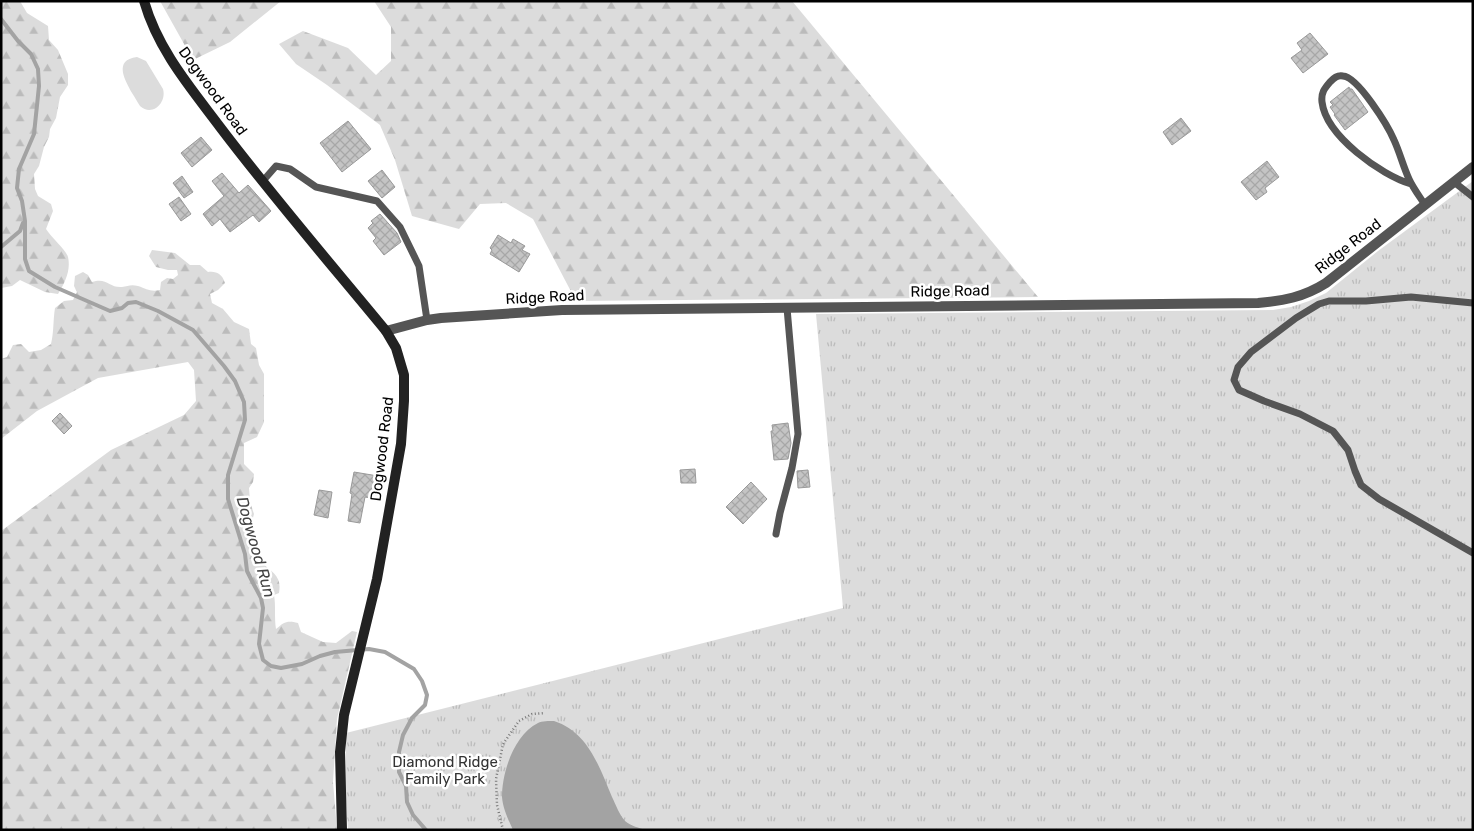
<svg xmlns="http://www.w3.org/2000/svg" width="1474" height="831" font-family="Rubik,sans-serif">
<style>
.grass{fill:url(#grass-tufts)}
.forest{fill:url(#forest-firs)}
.garden{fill:#dcdcdc}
.water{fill:#a3a3a3}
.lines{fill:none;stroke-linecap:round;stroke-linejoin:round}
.stream{stroke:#a3a3a3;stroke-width:4}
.building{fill:url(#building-cross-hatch);stroke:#999}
.path{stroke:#777;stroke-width:2.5;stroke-dasharray:1 2.5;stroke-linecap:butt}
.lane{stroke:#555;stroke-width:7}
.street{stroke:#555;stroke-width:10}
.secondary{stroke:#222;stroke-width:10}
.labels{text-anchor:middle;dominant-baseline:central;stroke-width:5;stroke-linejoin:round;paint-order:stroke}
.street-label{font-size:15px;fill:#000;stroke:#fff}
.park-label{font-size:15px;fill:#333;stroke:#fff}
.water-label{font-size:16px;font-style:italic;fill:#444;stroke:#fff}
</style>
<defs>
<pattern id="grass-tufts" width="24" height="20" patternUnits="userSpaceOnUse" patternTransform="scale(1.25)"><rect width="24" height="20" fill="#dcdcdc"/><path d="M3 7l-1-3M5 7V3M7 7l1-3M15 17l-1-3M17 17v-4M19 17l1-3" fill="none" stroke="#bbb"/></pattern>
<pattern id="forest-firs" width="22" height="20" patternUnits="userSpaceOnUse" patternTransform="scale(1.25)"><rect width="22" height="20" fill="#dcdcdc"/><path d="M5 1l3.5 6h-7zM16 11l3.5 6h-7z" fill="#bbb"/></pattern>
<pattern id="building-cross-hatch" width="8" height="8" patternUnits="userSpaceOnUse" patternTransform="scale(1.25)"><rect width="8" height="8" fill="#c4c4c4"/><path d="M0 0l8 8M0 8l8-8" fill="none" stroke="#a7a7a7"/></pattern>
</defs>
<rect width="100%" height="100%" fill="#fff"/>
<!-- grass -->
<path class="grass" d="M1473 181V830H348L345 787 346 733 843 608 816 314 1273 310 1291 307 1309 301 1326 293 1378 251Z"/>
<!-- forest -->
<path class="forest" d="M1 1H20L27 13 48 26 49 40 58 50 68 74V85L60 97 56 118 50 129 49 137 44 147 39 166 34 174 35 189 38 196 51 204 53 211 46 229C51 237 66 250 68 257 71 270 65 283 58 294L45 292 20 280 12 286 1 288Z
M160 1H281L230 42 193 60Z
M374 1H792L1038 297 576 301 533 219 506 203 480 204 459 229 412 216 395 160 380 125 327 85 296 64 279 44 303 31 348 48 376 75 391 61V27Z
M152 250 175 253 190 265H200L208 272C217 271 222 274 225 283L218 290 210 294 212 303 223 309 234 322 249 329 251 344 256 348 259 365 264 374V422L257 437 244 443V464L254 474 253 482 249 488 250 502 254 514 251 525 262 555V563C273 573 282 576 279 593L274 595C276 606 274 617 276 629 284 622 287 620 298 623L301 632 323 642 336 643 352 631 357 632 337 719 333 782 337 830H1V531L111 450 184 415 196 401 194 370 188 362 98 378 37 411 1 439V359L7 357 13 345 21 344 29 352 41 350 51 344C54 332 53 320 55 308L64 301 73 300 77 292 74 286 75 276 83 272 88 275 92 282C107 277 109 288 122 287 128 286 131 284 138 286 147 289 150 292 160 290L161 282 167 278 173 279 178 275 177 270H168L156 267 149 256Z"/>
<!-- garden -->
<path class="garden" d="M137 57 146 61 163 89C167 103 152 117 140 106 137 102 135 97 132 93 125 80 113 60 137 57Z"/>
<!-- water -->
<path class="water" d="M554 721C588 732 599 766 612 797 616 805 619 814 625 821 631 826 639 828 646 830H513C508 819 503 809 502 797 502 772 514 735 538 723 542 721 549 721 554 721Z"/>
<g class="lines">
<!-- stream -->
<path class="stream" d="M1 19 18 41 31 54 38 69 39 86 34 134 19 169 17 188 22 201 25 221V259L29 271 55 287 110 311 122 308 128 303 136 302 158 311 193 330 224 366 235 381 244 402 245 420 228 475V499L245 554 247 571 253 583 261 598 263 608 259 644 263 660 271 666 281 668 302 664 320 656 335 652 369 649 385 652 414 669 422 681 427 695 425 705 412 718 403 735 399 752V772L406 786 407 802 413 815 426 830
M1 247 20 231 23 223"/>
</g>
<!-- building -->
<path class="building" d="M1310 33 1328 54 1303 73 1291 58 1302 50 1297 43Z
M1349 87 1350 89H1352L1368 112 1345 130 1334 115 1335 114 1330 107 1333 105 1330 102Z
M1181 118 1191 131 1172 145 1163 132Z
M348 121 371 149 342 172 320 143Z
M201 137 212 150 192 167 181 153Z
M1267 161 1279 177 1265 188 1267 192 1256 200 1241 182Z
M382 170 395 187 382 198 368 181Z
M222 173 239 193 248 185 271 211 259 222 253 215 230 232 220 219 212 226 203 214 224 196 212 181Z
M182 176 193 192 184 198 173 183Z
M179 197 191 214 181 221 169 204Z
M380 214 397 233 401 242 384 255 373 241 376 238 368 228 373 223 371 221Z
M498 235 511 243 513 239 525 246 522 250 530 254 519 272 490 254 492 250 490 248Z
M60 413 72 426 64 434 52 421Z
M788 423 791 443 788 459 774 460 771 431H773L772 425Z
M695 469 696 483H681L680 470Z
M808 470 810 487 798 488 797 471Z
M354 472 378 476V479L382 480 379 497 376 496V499L365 497 360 523 348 521 352 494 350 493Z
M751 482 767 499 743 524 726 507Z
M319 490 332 492 328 518 314 515Z"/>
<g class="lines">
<!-- path -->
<path class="path" d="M503 830 497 805 496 779 503 744 519 721 532 714 545 713"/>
<!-- lane -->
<path class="lane" d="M262 182 276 166 290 169 316 187 377 201 400 227 419 266 427 320
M1454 182 1473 197
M1411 184C1381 175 1326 136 1322 102 1321 93 1324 89 1330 82 1334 78 1337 75 1343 76 1358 77 1388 126 1394 140 1400 153 1403 166 1409 179 1413 188 1420 197 1425 205
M1473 303 1411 297 1366 301H1329L1319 304 1296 318 1251 352 1238 367 1234 380 1239 390 1264 401 1300 414 1333 431 1348 450 1355 471 1361 485 1379 499 1473 553
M776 534 780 513 792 468 798 434 787 308"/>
<!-- street -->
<path class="street" d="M386 331 427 320 441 318 562 310 1258 303C1283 301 1304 297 1326 283L1473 167"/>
<!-- secondary -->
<path class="secondary" d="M144 1C158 50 190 87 220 127 273 197 330 263 386 331L396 348 404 375V401L401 444 377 579 344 715 340 752 342 830"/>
</g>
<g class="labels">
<!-- street labels -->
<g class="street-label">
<text transform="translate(213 91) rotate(54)">Dogwood Road</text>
<text transform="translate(1348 246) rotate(-38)">Ridge Road</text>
<text transform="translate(950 291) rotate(-1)">Ridge Road</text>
<text transform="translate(545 297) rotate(-3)">Ridge Road</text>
<text transform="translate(382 449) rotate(-83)">Dogwood Road</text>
</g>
<!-- park labels -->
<g class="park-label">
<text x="445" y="762">Diamond Ridge<tspan x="445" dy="17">Family Park</tspan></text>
</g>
<!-- water labels -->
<g class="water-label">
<text transform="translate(256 547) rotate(74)">Dogwood Run</text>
</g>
</g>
<!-- border -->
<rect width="1474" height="831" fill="none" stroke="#000000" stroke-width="5"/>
</svg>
